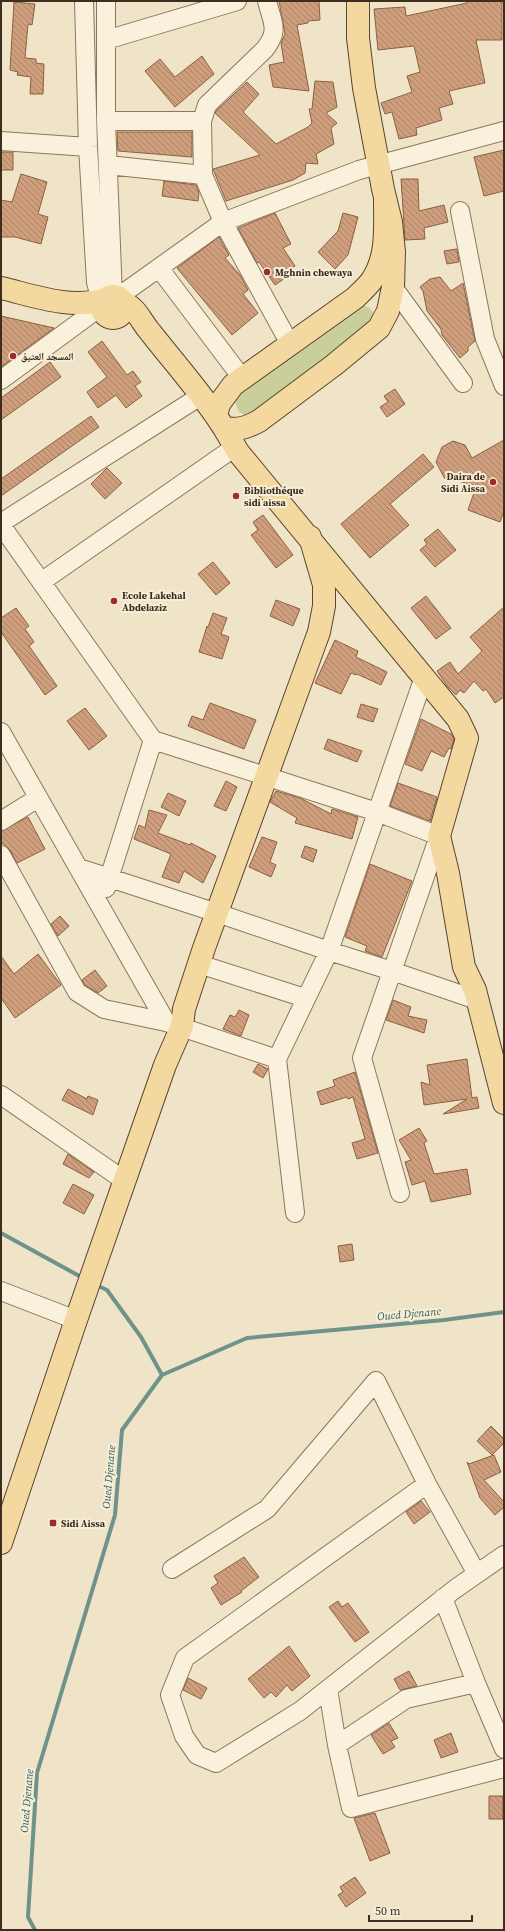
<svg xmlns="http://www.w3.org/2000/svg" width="505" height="1931" font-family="'Source Serif 4','Noto Naskh Arabic',serif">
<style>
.green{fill:#c9cf9b}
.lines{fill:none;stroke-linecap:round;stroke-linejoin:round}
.stream{stroke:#6f938a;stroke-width:4}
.building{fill:url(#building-back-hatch);stroke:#8d5f41}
.minor-casing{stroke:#8d765c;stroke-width:20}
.major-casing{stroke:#5b4430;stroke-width:24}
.minor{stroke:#faf1dc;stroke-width:18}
.major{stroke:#f3d9a0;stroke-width:22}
.poi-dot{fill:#9e2a2b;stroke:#f7eed8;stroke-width:1.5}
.labels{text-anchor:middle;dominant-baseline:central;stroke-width:4;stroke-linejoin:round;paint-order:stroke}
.poi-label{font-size:10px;font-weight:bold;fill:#3d2e20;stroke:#f7eed8;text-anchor:start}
.water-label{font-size:11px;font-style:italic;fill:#2f5d5a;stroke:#f7eed8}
</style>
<defs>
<pattern id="building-back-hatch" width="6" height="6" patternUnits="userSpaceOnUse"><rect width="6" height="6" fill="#cf9f7d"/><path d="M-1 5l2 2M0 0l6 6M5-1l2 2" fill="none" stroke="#a98266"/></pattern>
</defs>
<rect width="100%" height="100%" fill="#f0e4c8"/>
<!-- green -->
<path class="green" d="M363 305C374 309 374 313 373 324L252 415H245L239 412 235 402 240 393Z"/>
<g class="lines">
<!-- stream -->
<path class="stream" d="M1 1233 83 1278
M96 1285 107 1290 141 1337 162 1375
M35 1930 28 1917 37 1773 115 1515 122 1430 162 1375 247 1338 444 1320 504 1312"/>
</g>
<!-- building -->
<path class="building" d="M279 1H319L320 20 308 21V23L297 25 309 91 273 87 269 65 284 62 281 43 285 34Z
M467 1H502V40H476L485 83 449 91 453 104 439 108 442 120 416 128 417 135 399 139 392 112 385 114 381 103 412 92 407 76 420 72 414 46 378 50 374 9 405 7 406 16 467 3Z
M14 2 35 4 32 25 28 24 25 58 36 59V63L44 64 43 94H30L31 77 17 75 18 72 10 70Z
M202 56 214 74 175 107 145 71 160 59 175 77Z
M315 81 333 82 337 107 326 113 337 123 331 128 334 144 316 154 318 164 306 163 305 173 293 180 226 201 213 169 260 155 215 113 216 111 247 82 259 94 243 112 276 144 308 127 312 123 309 109H312Z
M117 132H192V157L118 151Z
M504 150V191L484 196 474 157Z
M1 152H13V170H1Z
M21 174 47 182 38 214 48 217 41 244 15 237H1V200L12 202Z
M401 179H418L419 211 444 205 448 222 424 228 425 239 405 240Z
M164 181 196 185 199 192 198 201 162 196Z
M275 213 291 244 283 248 295 266 285 272 288 276 275 285 259 262 257 263 238 228Z
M343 213 358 217 348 255 335 269 318 252 338 231Z
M219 237 229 255 225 258 240 275 248 290 243 294 258 313 232 335 177 268Z
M457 249 459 262 447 264 444 251Z
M440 277 451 291 463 283 475 341 468 347V351L460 358 442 335 441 329 427 311 423 291 420 287 430 279Z
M1 316 54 328 1 367Z
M102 341 127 375 133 371 141 382 135 386 142 396 126 408 116 395 98 408 87 392 107 377 88 352Z
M50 362 61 377 1 420V398Z
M395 389 405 404 387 417 380 407 388 402 384 396Z
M91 416 99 427 1 496V479Z
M504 440V511L500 522 468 510 476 487 448 477 445 479 436 462 442 447 453 441 465 445 472 458Z
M423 454 434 467 390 504 409 525 370 558 341 524Z
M107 468 122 483 105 499 91 484Z
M263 515 293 555 276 568 251 535 258 530 253 522Z
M438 529 456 550 435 567 420 550 427 544 424 540Z
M213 562 230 583 216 595 198 574Z
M426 596 451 628 436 639 411 608Z
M276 600 300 609 293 626 270 616Z
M504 607V697L495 703 486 689 483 691 474 681 464 693 460 690 456 695 448 687 437 671 450 662 458 674 482 651 470 637Z
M16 608 29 626 25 629 34 642 29 646 57 686 45 695 1 632V618Z
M213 613 227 618 221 634 229 637 222 659 199 652 207 626 208 627Z
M335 640 358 651 356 657 387 672 381 685 357 674 356 675 351 673 341 694 315 683Z
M210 703 256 720 244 749 188 726 192 716 203 720Z
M361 704 378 709 373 722 357 717Z
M85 708 107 736 89 750 67 721Z
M421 719 451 734 454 739 451 749 449 748 444 757 431 751 422 771 405 764Z
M328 739 362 751 357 762 324 749Z
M226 781 237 787 226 811 214 806Z
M398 783 437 797 430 821 390 806Z
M276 791 300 798 331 814 332 809 358 817 352 839 295 823 297 818 270 802Z
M168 793 186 801 179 816 161 807Z
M149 810 167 815 158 833 190 845 191 843 216 856 203 883 184 871 179 883 162 877 171 854 134 839 139 825 145 828Z
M28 817 45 849 17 863 10 850 1 842V831Z
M262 837 277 842 270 862 276 865 271 877 249 867Z
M305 846 317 850 313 862 301 857Z
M370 864 412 881 382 957 365 951 367 946 345 937Z
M60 916 69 926 58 936 51 924Z
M38 954 61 985 15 1018 1 998V956L14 974Z
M95 970 107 986 98 993 85 985 82 980Z
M393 1000 411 1007 408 1016 427 1020 424 1033 386 1020Z
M239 1010 249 1015 241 1036 223 1029 230 1015 235 1017Z
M467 1059 472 1098 477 1097 479 1108 443 1114 467 1099 424 1105 421 1082 430 1085 427 1065Z
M258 1064 268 1069 263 1078 253 1072Z
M355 1072 378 1153 357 1159 352 1143 365 1139 353 1097 348 1099 347 1097 321 1105 317 1092 335 1086 333 1080Z
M68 1089 87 1099 88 1096 98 1100 93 1115 62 1100Z
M419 1128 427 1141 424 1143 434 1174 467 1169 471 1194 431 1202 425 1181 412 1185 405 1162 411 1160 399 1140Z
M68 1154 94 1172 89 1178 63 1164Z
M73 1184 94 1195 84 1214 63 1203Z
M352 1244 354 1260 340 1262 338 1246Z
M491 1426 504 1439V1443L492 1455 477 1441Z
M494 1455 501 1472 484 1480 504 1502V1507L495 1515 480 1498 467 1462 469 1464Z
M421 1501 430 1512 414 1524 406 1512Z
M244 1557 259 1577 241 1591 242 1592 221 1605 211 1588 218 1583 214 1576Z
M338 1601 342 1607 348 1603 369 1632 355 1642 329 1607Z
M289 1646 310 1676 292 1691 287 1685 276 1697 271 1692 264 1698 248 1679Z
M409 1671 417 1686 400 1690 394 1679Z
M188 1678 207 1688 201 1699 183 1690Z
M389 1723 398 1738 391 1741 395 1747 383 1754 371 1735Z
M451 1733 458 1752 441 1758 434 1740Z
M489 1796H503V1819H489Z
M375 1813 390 1853 370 1861 354 1818Z
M355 1877 366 1893 346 1907 338 1895 343 1892 340 1887Z"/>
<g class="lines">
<!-- minor casing -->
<g class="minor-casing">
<path id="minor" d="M84 1 88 147 96 282 102 306
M106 1V121L113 296
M267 1C272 22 280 30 265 49L207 105 202 121 203 175 223 222 290 344
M106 40 237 1
M106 121H202
M1 141 88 147
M108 165 203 175
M460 211 485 339 504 386
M159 268 242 378
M393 287 463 383
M118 297 223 222 359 170 504 131
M1 380 92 313
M1 523 202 395
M1 525 153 740 377 812 439 836 362 1058 400 1193
M41 582 235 447
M1 732 166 1022 277 1059
M1 821 38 798
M1 855 77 992 104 1009 166 1022
M79 868 217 913 329 951 392 971 477 1000
M106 888 153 740
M199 964 305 998
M1 1095 125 1181
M295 1213 277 1059 329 951 424 677
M1 1291 76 1320
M427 1484 185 1658 170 1695 184 1736 197 1755 216 1763 300 1711 455 1589 504 1555
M172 1569 267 1509 376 1381 427 1484 477 1574
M443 1598 476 1683 504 1749
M328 1689 337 1745 351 1808 504 1768
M337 1745 406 1699 476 1683"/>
</g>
<!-- major casing -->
<g class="major-casing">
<path id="major" d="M358 1V38L364 88 383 189 391 222 394 252 393 287 388 311 379 328 334 365 259 421C246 428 239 430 224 428L216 416 219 404 233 385 355 298C361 292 368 286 372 280 388 256 385 227 385 200
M1 288C35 296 69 309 104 300
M102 307a11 11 0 1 1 22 0a11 11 0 1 1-22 0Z
M120 300C140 311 138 318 151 333 173 361 196 387 216 416
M224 428 238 452 458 719 467 738 439 836 448 873 464 967 475 990 504 1103
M1 1543 76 1320 165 1065 182 1026 184 1009 204 948 319 632 324 606V585L310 537"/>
</g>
<!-- minor -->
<use href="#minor" class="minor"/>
<!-- major -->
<use href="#major" class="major"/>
</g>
<!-- markers -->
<g class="poi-dot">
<circle cx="267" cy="272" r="4"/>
<circle cx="13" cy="356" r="4"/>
<circle cx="493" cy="482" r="4"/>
<circle cx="236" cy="496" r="4"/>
<circle cx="114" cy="601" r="4"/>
<rect x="49" y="1519" width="8" height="8" rx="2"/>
</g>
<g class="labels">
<!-- poi labels -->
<g class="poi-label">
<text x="275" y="272">Mghnin chewaya</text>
<text x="21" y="356">المسجد العتيق</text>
<text x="485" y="476" text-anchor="end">Daira de<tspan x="485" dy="12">Sidi Aissa</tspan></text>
<text x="244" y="490">Bibliothéque<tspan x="244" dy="12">sidi aissa</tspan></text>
<text x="122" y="595">Ecole Lakehal<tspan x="122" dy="12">Abdelaziz</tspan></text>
<text x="61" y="1523">Sidi Aissa</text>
</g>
<!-- water labels -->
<g class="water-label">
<text transform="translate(409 1314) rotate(-5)">Oued Djenane</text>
<text transform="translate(109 1477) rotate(-85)">Oued Djenane</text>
<text transform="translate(27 1801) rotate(-85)">Oued Djenane</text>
</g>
</g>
<!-- border -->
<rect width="505" height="1931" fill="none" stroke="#3d2e20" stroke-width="4"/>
<!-- scale -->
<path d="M369 1915v6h103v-6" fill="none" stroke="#3d2e20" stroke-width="2"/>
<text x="375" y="1915" font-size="12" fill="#3d2e20" stroke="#f7eed8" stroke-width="3" paint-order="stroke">50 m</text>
</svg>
